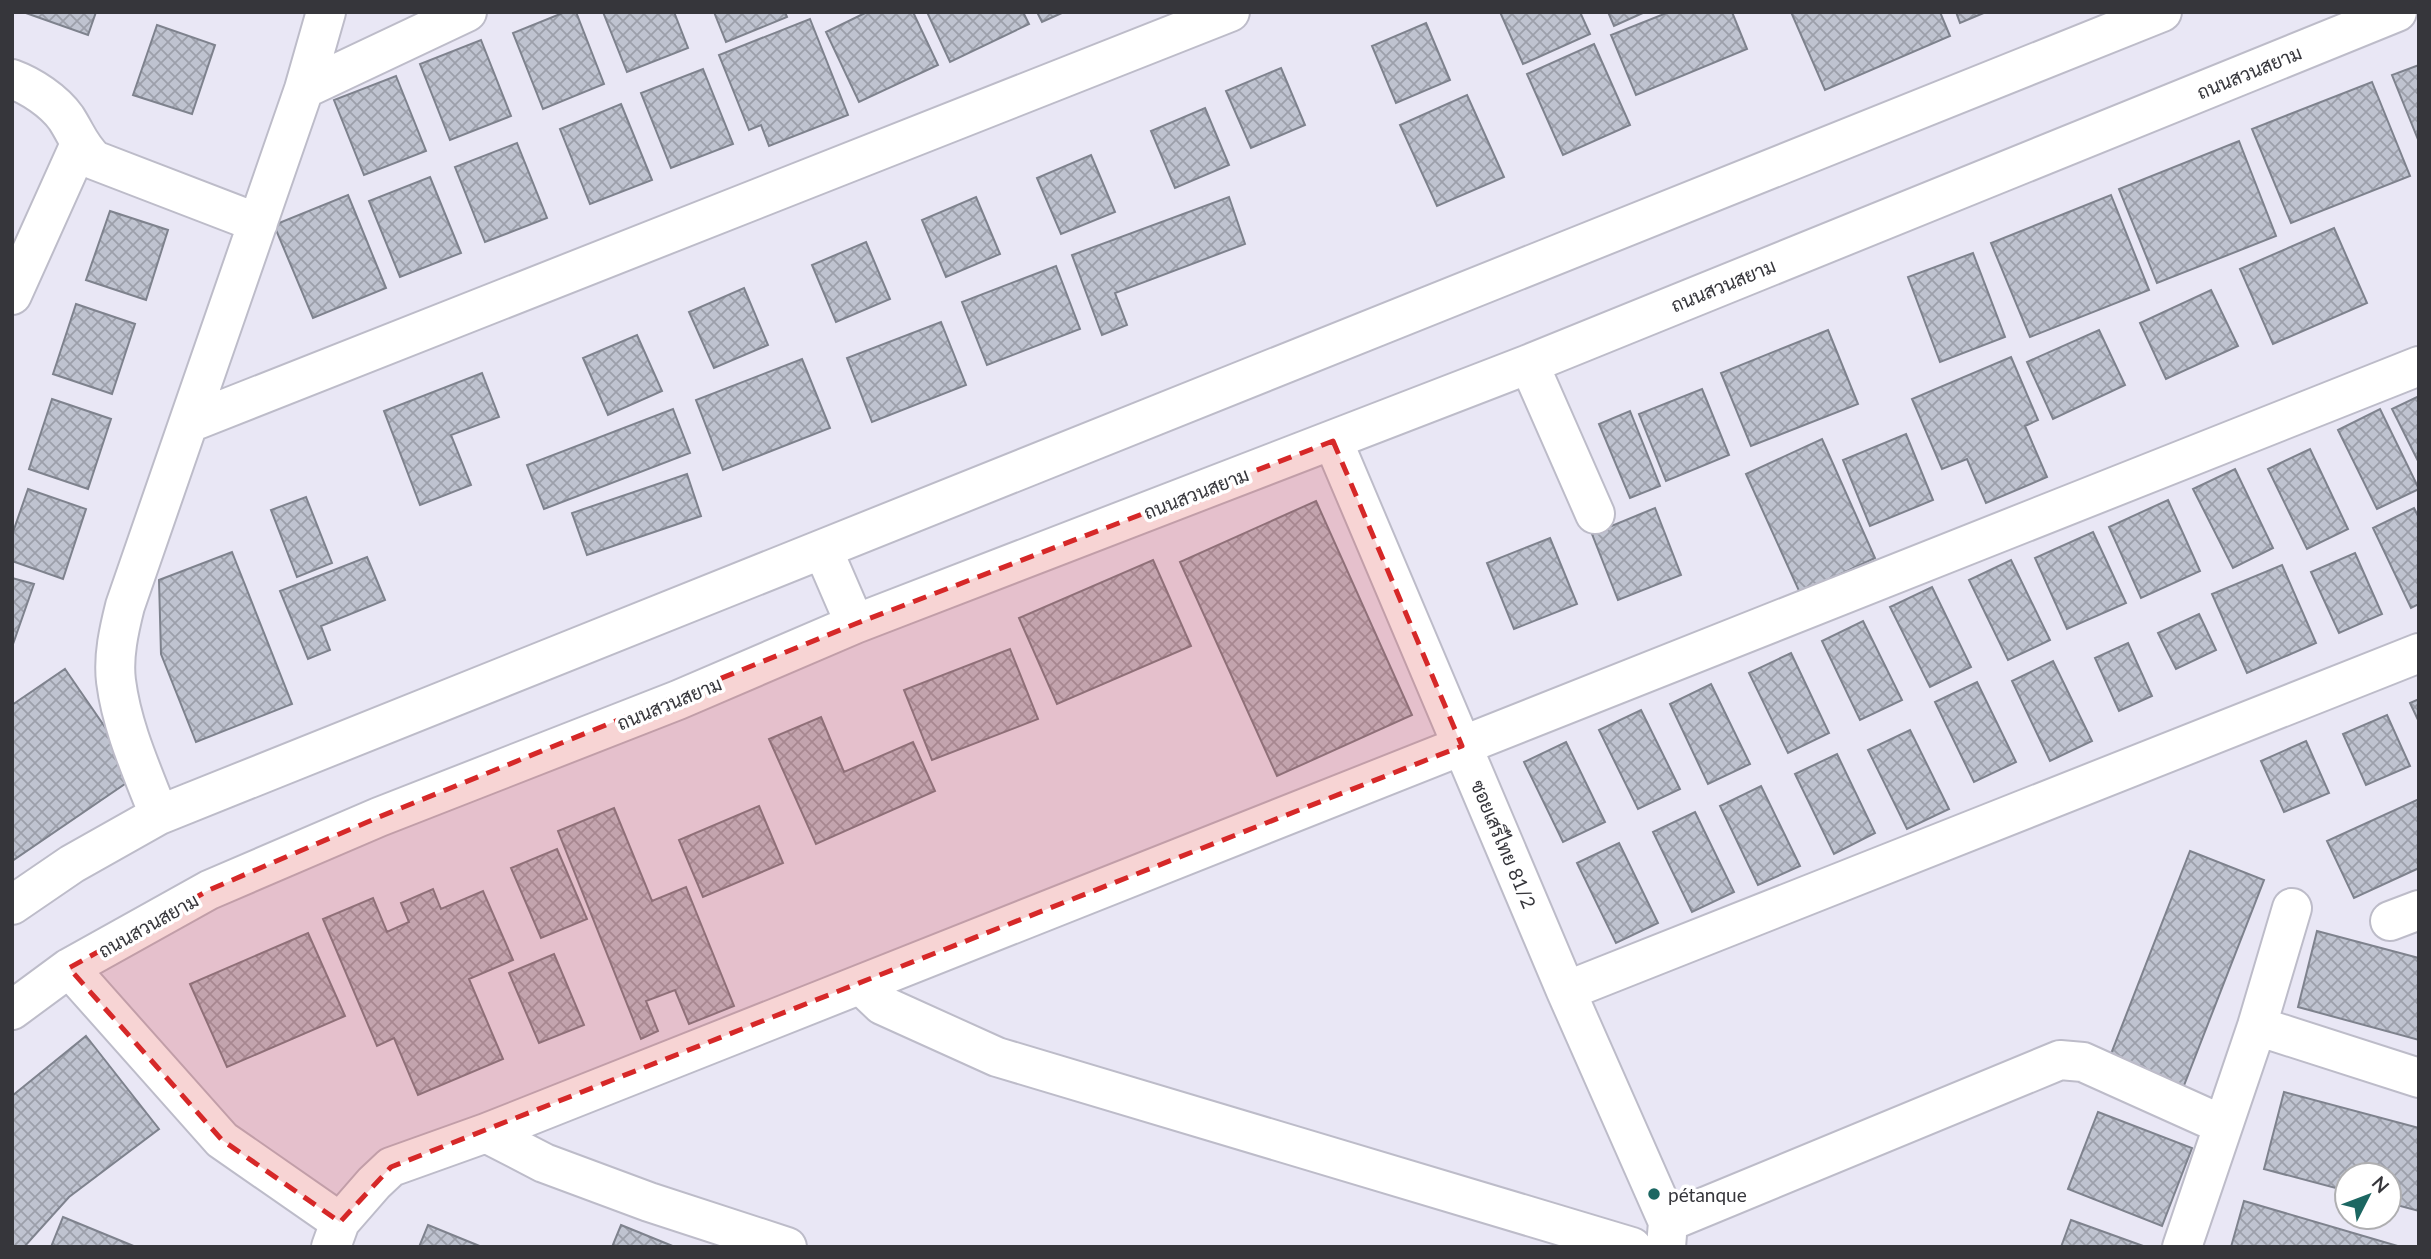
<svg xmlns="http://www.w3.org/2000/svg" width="2431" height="1259" font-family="Lato,Sarabun,sans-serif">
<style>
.building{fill:url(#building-cross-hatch);stroke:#7e828d;stroke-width:2}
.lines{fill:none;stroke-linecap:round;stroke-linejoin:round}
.minor-casing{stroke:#bdbcc9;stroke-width:42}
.minor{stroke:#fff;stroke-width:38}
.marked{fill:#d62828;fill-opacity:0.2;stroke:#d62828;stroke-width:5;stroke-dasharray:14 9;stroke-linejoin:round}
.poi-dot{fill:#1c6762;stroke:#fff;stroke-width:2.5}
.labels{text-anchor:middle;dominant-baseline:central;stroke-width:7;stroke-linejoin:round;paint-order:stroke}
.street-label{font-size:19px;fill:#36363b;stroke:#fff}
.poi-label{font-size:19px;fill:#36363b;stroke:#fff;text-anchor:start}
</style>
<defs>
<pattern id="building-cross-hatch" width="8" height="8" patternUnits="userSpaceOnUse" patternTransform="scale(1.75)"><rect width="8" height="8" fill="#bfc3d0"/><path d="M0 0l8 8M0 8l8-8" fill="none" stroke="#9c9faa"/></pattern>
</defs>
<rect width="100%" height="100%" fill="#e9e7f5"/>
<!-- building -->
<path class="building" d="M23 12H96L88 35Z
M565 12H576L604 84 543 109 513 33Z
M603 12H674L688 48 627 72Z
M714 12H785L787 17 726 42Z
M867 12H913L938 65 859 102 826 32Z
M927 12H1023L1029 24 950 62Z
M1037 12H1064L1042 22Z
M1500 12H1580L1590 34 1523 64Z
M1608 12H1645L1614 26Z
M1669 12H1732L1747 49 1636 95 1611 35Z
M1791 12H1940L1950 36 1825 90Z
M1956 12H1986L1960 23Z
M810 19 848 115 769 146 761 125 749 130 719 55Z
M1426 23 1450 80 1396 103 1372 46Z
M157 25 215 45 192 114 133 95Z
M481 40 511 116 450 140 420 64Z
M1594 44 1630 125 1563 155 1527 74Z
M2419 65V142L2392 75Z
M1281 68 1305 125 1251 148 1226 91Z
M703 69 733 144 671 168 641 93Z
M396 76 426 151 364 175 334 100Z
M2372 82 2410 176 2291 223 2252 129Z
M1467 95 1504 177 1437 206 1400 125Z
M621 104 652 180 590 204 560 129Z
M1205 108 1229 165 1175 188 1151 131Z
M2239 141 2276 236 2157 283 2119 189Z
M517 143 547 218 485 242 455 167Z
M1091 155 1115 212 1061 234 1037 178Z
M430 177 461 253 400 277 369 201Z
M348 195 386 288 313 318 274 225Z
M2111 195 2149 290 2030 337 1991 243Z
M976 197 1000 254 946 277 922 220Z
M1229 197 1245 244 1115 293 1127 325 1102 335 1072 255Z
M110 211 168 230 146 300 86 280Z
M2334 228 2367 303 2273 344 2240 269Z
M866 242 890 299 836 322 812 265Z
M1973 253 2005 337 1940 362 1908 277Z
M1056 266 1080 329 987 365 962 302Z
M744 288 768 345 714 368 689 312Z
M2211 290 2238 346 2166 379 2140 323Z
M76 304 135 324 112 394 53 374Z
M941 322 966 385 872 422 847 358Z
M1828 330 1858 404 1751 446 1721 373Z
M2099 330 2125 385 2053 419 2027 362Z
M637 335 662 391 608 415 583 358Z
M2011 357 2038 420 2025 426 2047 477 1986 503 1967 459 1942 469 1912 399Z
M802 359 830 428 723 470 696 400Z
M482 373 499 417 451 435 471 485 420 505 384 411Z
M1702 389 1729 455 1666 481 1639 414Z
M2419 396V463L2392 409Z
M52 399 111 419 88 489 29 469Z
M673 409 690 453 544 509 527 465Z
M2380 409 2419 489 2377 509 2338 430Z
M1630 411 1660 486 1630 498 1599 424Z
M1906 434 1933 500 1870 526 1843 460Z
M1822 439 1875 558 1800 593 1746 474Z
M2310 449 2348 529 2307 549 2268 469Z
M2235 469 2273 548 2233 568 2193 489Z
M687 474 701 516 587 555 572 513Z
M28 489 86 509 63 579 12 561V535Z
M306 497 332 563 297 577 271 510Z
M2168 500 2200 571 2141 598 2109 527Z
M1316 501 1412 715 1277 776 1180 562Z
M1655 508 1681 575 1618 600 1592 534Z
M2414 508 2419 518V604L2411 608 2373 528Z
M2093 532 2126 603 2067 629 2035 558Z
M1550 538 1577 604 1514 629 1487 563Z
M232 552 292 704 196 742 161 654 159 580Z
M2355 553 2382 614 2339 633 2311 572Z
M367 557 385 600 321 626 330 650 308 659 280 591Z
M1153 560 1191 646 1057 704 1019 618Z
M2011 560 2050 640 2008 660 1969 580Z
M2282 565 2316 643 2247 673 2212 594Z
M12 578 34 584 12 647Z
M1932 587 1971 667 1930 687 1890 607Z
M2199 614 2216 650 2176 669 2158 633Z
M1863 621 1902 700 1860 720 1822 641Z
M2128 643 2152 696 2119 711 2095 658Z
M1010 649 1038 719 932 760 904 690Z
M1791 653 1829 733 1788 753 1749 673Z
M2053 661 2092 741 2050 761 2012 681Z
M65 669 138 775 12 861V705Z
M1977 682 2016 762 1974 782 1935 702Z
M1711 684 1750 764 1708 784 1670 704Z
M2419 699V722L2410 703Z
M1641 710 1680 789 1638 809 1599 730Z
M2387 715 2410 766 2366 785 2343 734Z
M821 717 844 772 913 742 935 791 816 844 769 739Z
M1910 730 1949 809 1907 829 1868 750Z
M2306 741 2329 793 2284 812 2261 761Z
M1566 742 1605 822 1563 842 1524 762Z
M1837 754 1875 833 1834 854 1795 774Z
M1761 786 1800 866 1758 885 1720 806Z
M2419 799V868L2354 898 2327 841Z
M759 806 783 863 703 897 679 840Z
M614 808 652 901 686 887 734 1006 689 1024 675 990 646 1001 658 1031 641 1039 558 831Z
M1695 812 1734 892 1692 912 1653 832Z
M1619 843 1658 923 1616 943 1577 863Z
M557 849 587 919 541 938 511 868Z
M2190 851 2264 880 2183 1088 2109 1059Z
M433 889 441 909 483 891 513 960 469 979 503 1059 418 1095 394 1038 377 1046 323 919 373 898 387 932 409 922 401 903Z
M2317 931 2419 958V1040L2298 1007Z
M308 933 345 1016 227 1067 190 984Z
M554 954 584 1025 539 1043 509 973Z
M86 1036 159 1129 69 1197 24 1247H12V1096Z
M2284 1092 2419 1128V1211L2389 1203V1175H2347V1191L2264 1169Z
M2098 1112 2192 1148 2162 1226 2068 1189Z
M2244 1201 2401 1247H2231Z
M63 1217 136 1247H51Z
M2071 1220 2146 1247H2061Z
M428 1225 482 1247H419Z
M621 1225 675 1247H612Z"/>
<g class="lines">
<!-- minor casing -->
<g class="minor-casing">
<path id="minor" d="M12 79C31 86 54 101 66 118 77 135 79 145 94 160L258 223
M304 89 467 12
M12 295 79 146
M1529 364 1595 514
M189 423 1230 12
M1333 441 1566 991 1668 1222 1666 1247
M823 550 855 624
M159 815C142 771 122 728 116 681 113 656 119 630 125 606L304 89 326 12
M12 905 72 864 159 815 2162 12
M2390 921 2419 910
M69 968 222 1140 340 1222 331 1247
M861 985 882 1005 997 1057 1632 1247
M1566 991 2419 653
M12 1010 69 968 209 890 379 817 678 700 855 624 1529 364 2397 12
M2257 1026 2419 1078
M486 1133 2419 366
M340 1222 374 1183 391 1167 486 1133 544 1163 649 1202 787 1247
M1668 1222 2060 1060 2083 1062 2223 1125
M2182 1247 2257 1026 2292 908"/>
</g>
<!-- minor -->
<use href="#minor" class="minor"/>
</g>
<!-- marked area -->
<path class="marked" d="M1333 441 1462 746 391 1167 340 1222 222 1140 69 968 209 890 379 817 855 624Z"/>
<!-- markers -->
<circle class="poi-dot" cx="1654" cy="1194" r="7"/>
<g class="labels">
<!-- street labels -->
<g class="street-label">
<text transform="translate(2249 72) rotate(-22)">ถนนสวนสยาม</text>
<text transform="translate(1723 285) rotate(-22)">ถนนสวนสยาม</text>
<text transform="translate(1196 493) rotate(-21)">ถนนสวนสยาม</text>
<text transform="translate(669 703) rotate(-22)">ถนนสวนสยาม</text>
<text transform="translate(1504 844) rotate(67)">ซอยเสรีไทย 81/2</text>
<text transform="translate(148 925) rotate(-29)">ถนนสวนสยาม</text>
</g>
<!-- poi labels -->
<g class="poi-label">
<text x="1668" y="1194">pétanque</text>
</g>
</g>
<!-- border -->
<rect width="2431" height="1259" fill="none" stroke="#36363b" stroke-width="28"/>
<!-- north arrow -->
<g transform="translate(2368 1196) rotate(48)"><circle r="33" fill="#ffffff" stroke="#afafb1" stroke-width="2"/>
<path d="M0-5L12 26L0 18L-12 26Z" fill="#1c6762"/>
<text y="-10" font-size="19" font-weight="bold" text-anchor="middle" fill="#36363b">N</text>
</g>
</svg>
